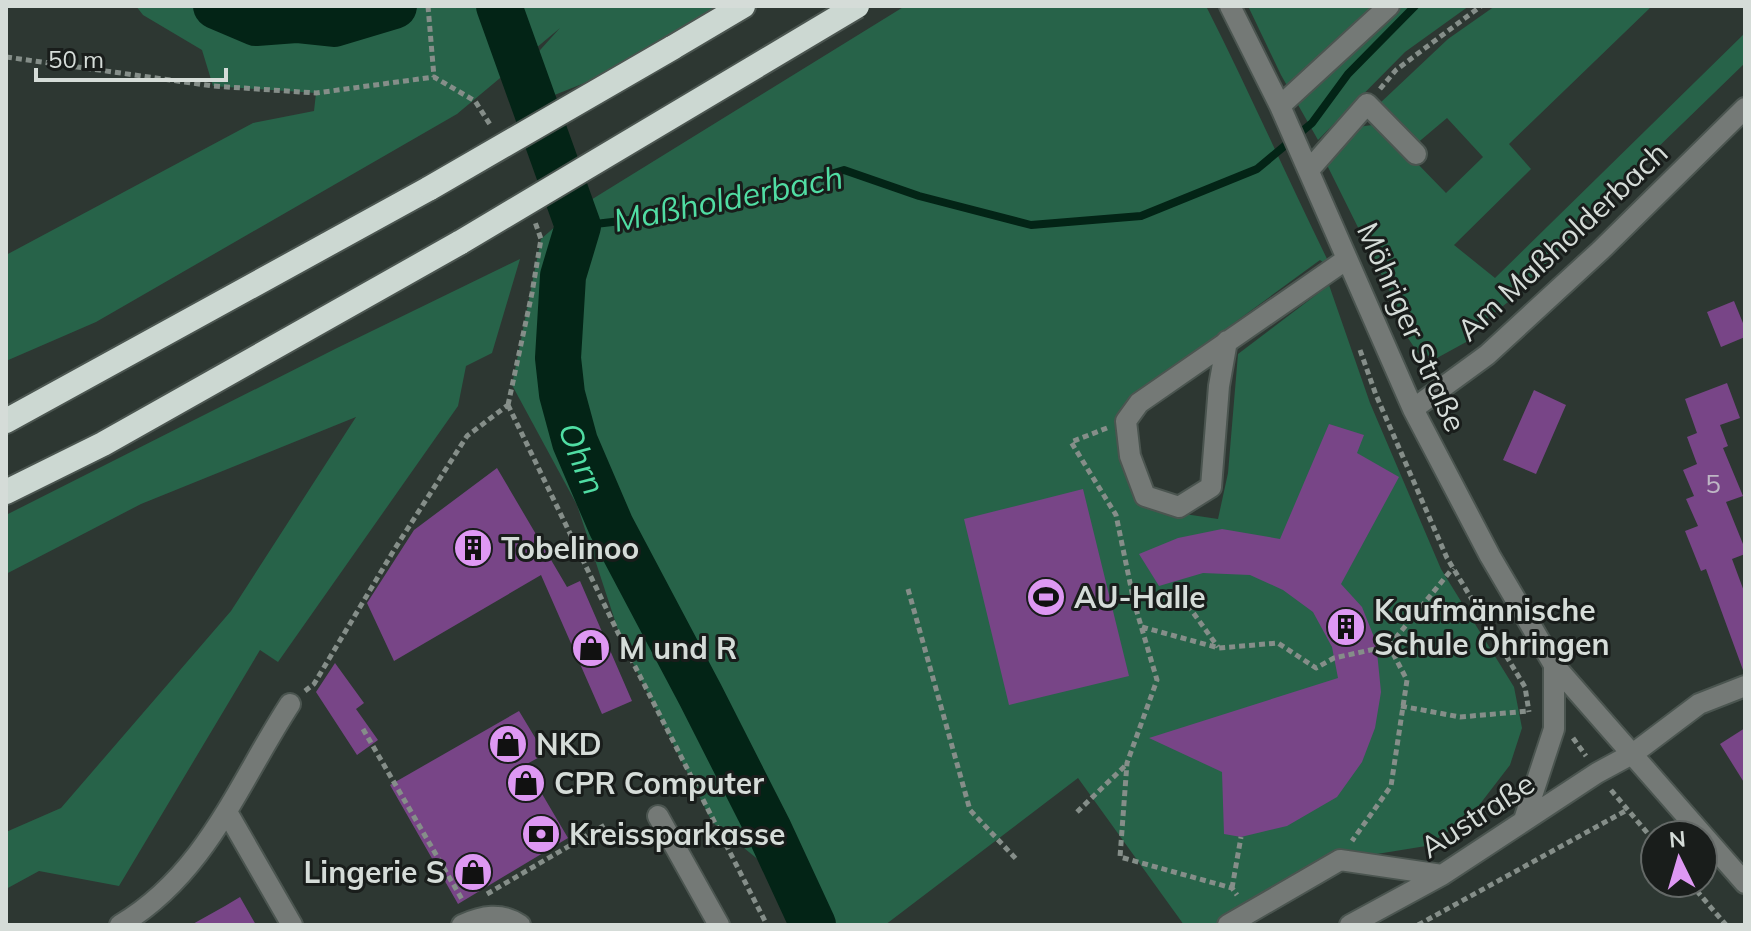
<svg xmlns="http://www.w3.org/2000/svg" width="1751" height="931" font-family="Mulish,sans-serif">
<style>
.green{fill:#276349}
.lines{fill:none;stroke-linecap:round;stroke-linejoin:round}
.stream{stroke:#032416;stroke-width:8}
.river{stroke:#032416;stroke-width:46}
.building{fill:#784587}
.minor-casing{stroke:#4b5550;stroke-width:24}
.highway-casing{stroke:#4b5550;stroke-width:28}
.path{stroke:#858e89;stroke-width:5;stroke-dasharray:6 4;stroke-linecap:butt}
.minor{stroke:#747976;stroke-width:20}
.highway{stroke:#ccd8d2;stroke-width:24}
.highway-bridge-casing{stroke:#4b5550;stroke-width:28;stroke-linecap:butt}
.highway-bridge{stroke:#ccd8d2;stroke-width:24}
.labels{text-anchor:middle;dominant-baseline:central;stroke-width:6;stroke-linejoin:round;paint-order:stroke}
.number-label{font-size:26px;fill:#beb6c4}
.street-label{font-size:30px;fill:#d5dcd8;stroke:#191d1b}
.poi-label{font-size:30px;font-weight:bold;fill:#d5dcd8;stroke:#191d1b;text-anchor:start}
.water-label{font-size:32px;font-style:italic;fill:#50dda3;stroke:#191d1b}
</style>
<rect width="100%" height="100%" fill="#2d3732"/>
<!-- green -->
<path class="green" d="M136 6H304L321 11 334 6H743L672 48 552 96 522 70 560 28 457 114 96 322 6 361V255L253 123 314 111 316 93 213 86 202 50 143 15Z
M905 6H1206C1250 93 1289 182 1332 269L1320 260 1126 402 1118 434 1120 456 1178 513 1218 519 1228 473 1238 354 1329 285 1370 403 1441 569 1514 687 1522 728 1510 765 1470 817 1426 846 1340 860 1228 925H1184L1078 778 885 925H790L760 861 712 822 621 639 577 505 512 385 541 239 573 211Z
M1248 6H1469L1405 52 1318 140 1281 75Z
M1495 6H1652L1509 144 1531 169 1454 245 1495 278 1745 33V63L1620 184 1517 295 1465 336 1468 341 1437 358 1418 353 1404 332 1407 326 1327 165 1358 127 1379 124 1446 193 1483 157 1447 118 1415 145 1378 105 1448 39Z
M520 259 492 353 466 366 458 406 278 662 260 650 119 886 39 871 6 889V832L61 808 231 611 356 417 141 504 6 574V515L337 348Z"/>
<g class="lines">
<!-- stream -->
<path class="stream" d="M578 226 638 219 730 204 844 170 919 196 1031 225 1141 216 1257 169 1312 123 1348 74 1415 6"/>
<!-- river -->
<g class="river">
<path d="M216 6 256 23 296 20 334 24 394 6"/>
<path id="s1" d="M499 6 578 226 563 276 558 358 562 394 575 442 611 526 701 696 769 830 813 925"/>
</g>
</g>
<!-- building -->
<path class="building" d="M1734 301 1745 328V337L1721 347 1707 312Z
M1727 383 1740 418 1720 425 1728 446 1723 448 1743 496 1726 502 1745 549V554L1732 559 1745 594V669L1743 670 1706 569 1701 571 1685 531 1698 526 1686 499 1694 496 1683 470 1697 464 1687 437 1697 433 1685 399Z
M1534 390 1566 405 1536 474 1503 460Z
M1329 424 1364 435 1357 453 1399 477 1341 584 1362 607 1376 642 1381 692 1375 728 1362 762 1337 797 1287 826 1241 837 1224 834 1222 772 1149 738 1338 678 1332 647 1313 612 1283 590 1250 575 1203 573 1159 586 1139 554 1178 538 1222 529 1280 539Z
M497 468 567 587 580 581 632 701 602 714 541 575 394 661 367 603 414 530Z
M1083 489 1129 676 1009 705 964 519Z
M335 663 364 703 356 709 378 740 357 755 316 692Z
M519 711 545 754 525 765 568 838 458 904 390 785Z
M1745 728V784L1720 744Z
M240 897 256 925H191L225 906Z"/>
<g class="lines">
<!-- minor casing -->
<g class="minor-casing">
<path id="minor" d="M1230 6 1280 106 1413 409 1490 556 1554 665 1745 883
M1280 106 1389 6
M1309 170 1367 104 1416 154
M1227 341 1219 386 1211 487 1179 507 1145 496 1130 456 1126 421 1139 403 1347 259
M1413 409 1487 355 1600 251 1745 108
M227 812 292 925
M658 816 719 925
M1524 820 1554 729V665
M120 925C206 874 238 784 290 704
M462 925C482 916 501 912 520 925
M1228 925 1340 860 1442 875
M1350 925 1442 875 1597 773 1634 753 1699 704 1745 686"/>
</g>
<!-- highway casing -->
<g class="highway-casing">
<path id="highway" d="M672 48 743 6
M6 421 430 188
M6 492 103 444 461 242"/>
</g>
<!-- path -->
<path class="path" d="M428 6 434 77
M6 57 213 86 316 93 434 77 475 101 491 126
M1380 89 1396 70 1481 6
M1360 350 1376 395 1447 558 1525 687 1529 712
M508 405 532 293 541 239 535 222
M508 405 621 639 767 925
M1107 428 1071 442 1116 515 1134 602 1157 680 1127 763 1120 857 1232 888 1237 895
M908 589 970 810 1018 861
M1176 589 1218 647
M1142 627 1219 648 1278 643 1316 668 1334 658 1389 646 1407 680 1391 786 1352 841
M1389 646 1453 568
M305 691 314 684 394 550 467 436 508 405
M1401 706 1460 717 1529 711
M363 729 463 901
M1573 738 1586 756
M1611 790 1655 842
M1077 812 1127 764
M1690 883 1726 925
M1232 888 1241 837
M487 894 605 825
M1418 925 1627 810"/>
<!-- minor -->
<use href="#minor" class="minor"/>
<!-- highway -->
<use href="#highway" class="highway"/>
<!-- highway-bridge casing -->
<g class="highway-bridge-casing">
<path id="highway-bridge" d="M430 188 672 48
M461 242 857 6"/>
</g>
<!-- highway-bridge -->
<use href="#highway-bridge" class="highway-bridge"/>
</g>
<!-- icons -->
<defs>
<g id="building-disc" transform="scale(2)"><circle r="9.5" fill="#de98f3" stroke="#191d1b"/><path d="M-4-6H4V6H1V3H-1V6H-4ZM-2.5-4.3h1.7v1.8h-1.7ZM.8-4.3h1.7v1.8H.8ZM-2.5-1h1.7V.8h-1.7ZM.8-1h1.7V.8H.8Z" fill="#111"/></g>
<g id="stadium-disc" transform="scale(2)"><circle r="9.5" fill="#de98f3" stroke="#191d1b"/><path d="M0-5a6.5 5 0 1 0 0 10a6.5 5 0 1 0 0-10ZM-3.5-1.8h7v3.6h-7Z" fill="#111"/></g>
<g id="shop-disc" transform="scale(2)"><circle r="9.5" fill="#de98f3" stroke="#191d1b"/><path d="M-5-2.5h2.3a2.7 3.5 0 0 1 5.4 0H5L5.5 6h-11ZM-1.5-2.5h3a1.5 2.3 0 0 0-3 0Z" fill="#111"/></g>
<g id="bank-disc" transform="scale(2)"><circle r="9.5" fill="#de98f3" stroke="#191d1b"/><path d="M-6-4H6V4H-6ZM0-2.3a2.3 2.3 0 1 0 0 4.6a2.3 2.3 0 1 0 0-4.6Z" fill="#111"/></g>
</defs>
<g fill-rule="evenodd">
<use href="#building-disc" x="473" y="548"/>
<use href="#stadium-disc" x="1046" y="597"/>
<use href="#building-disc" x="1346" y="627"/>
<use href="#shop-disc" x="591" y="648"/>
<use href="#shop-disc" x="508" y="744"/>
<use href="#shop-disc" x="526" y="783"/>
<use href="#bank-disc" x="541" y="834"/>
<use href="#shop-disc" x="473" y="872"/>
</g>
<g class="labels">
<!-- number labels -->
<g class="number-label">
<text x="1713" y="483">5</text>
</g>
<!-- street labels -->
<g class="street-label">
<text transform="translate(1562 241) rotate(-43)">Am Maßholderbach</text>
<text transform="translate(1412 327) rotate(66)">Möhriger Straße</text>
<text transform="translate(1477 815) rotate(-33)">Austraße</text>
</g>
<!-- poi labels -->
<g class="poi-label">
<text x="501" y="548">Tobelinoo</text>
<text x="1074" y="597">AU-Halle</text>
<text x="1374" y="610">Kaufmännische<tspan x="1374" dy="34">Schule Öhringen</tspan></text>
<text x="619" y="648">M und R</text>
<text x="536" y="744">NKD</text>
<text x="554" y="783">CPR Computer</text>
<text x="569" y="834">Kreissparkasse</text>
<text x="445" y="872" text-anchor="end">Lingerie S</text>
</g>
<!-- water labels -->
<g class="water-label">
<text transform="translate(728 198) rotate(-11)">Maßholderbach</text>
<text stroke="none"><textPath href="#s1" startOffset="472">Ohrn</textPath></text>
</g>
</g>
<!-- border -->
<rect width="1751" height="931" fill="none" stroke="#d5dcd8" stroke-width="16"/>
<!-- north arrow -->
<g transform="translate(1679 859) rotate(355)"><circle r="38" fill="#191d1b" stroke="#646967" stroke-width="2"/>
<path d="M0-6L14 30L0 20L-14 30Z" fill="#de98f3"/>
<text y="-12" font-size="22" font-weight="bold" text-anchor="middle" fill="#d5dcd8">N</text>
</g>
<!-- scale -->
<path d="M36 68v12h190v-12" fill="none" stroke="#d5dcd8" stroke-width="4"/>
<text x="48" y="68" font-size="24" fill="#d5dcd8" stroke="#191d1b" stroke-width="6" paint-order="stroke">50 m</text>
</svg>
